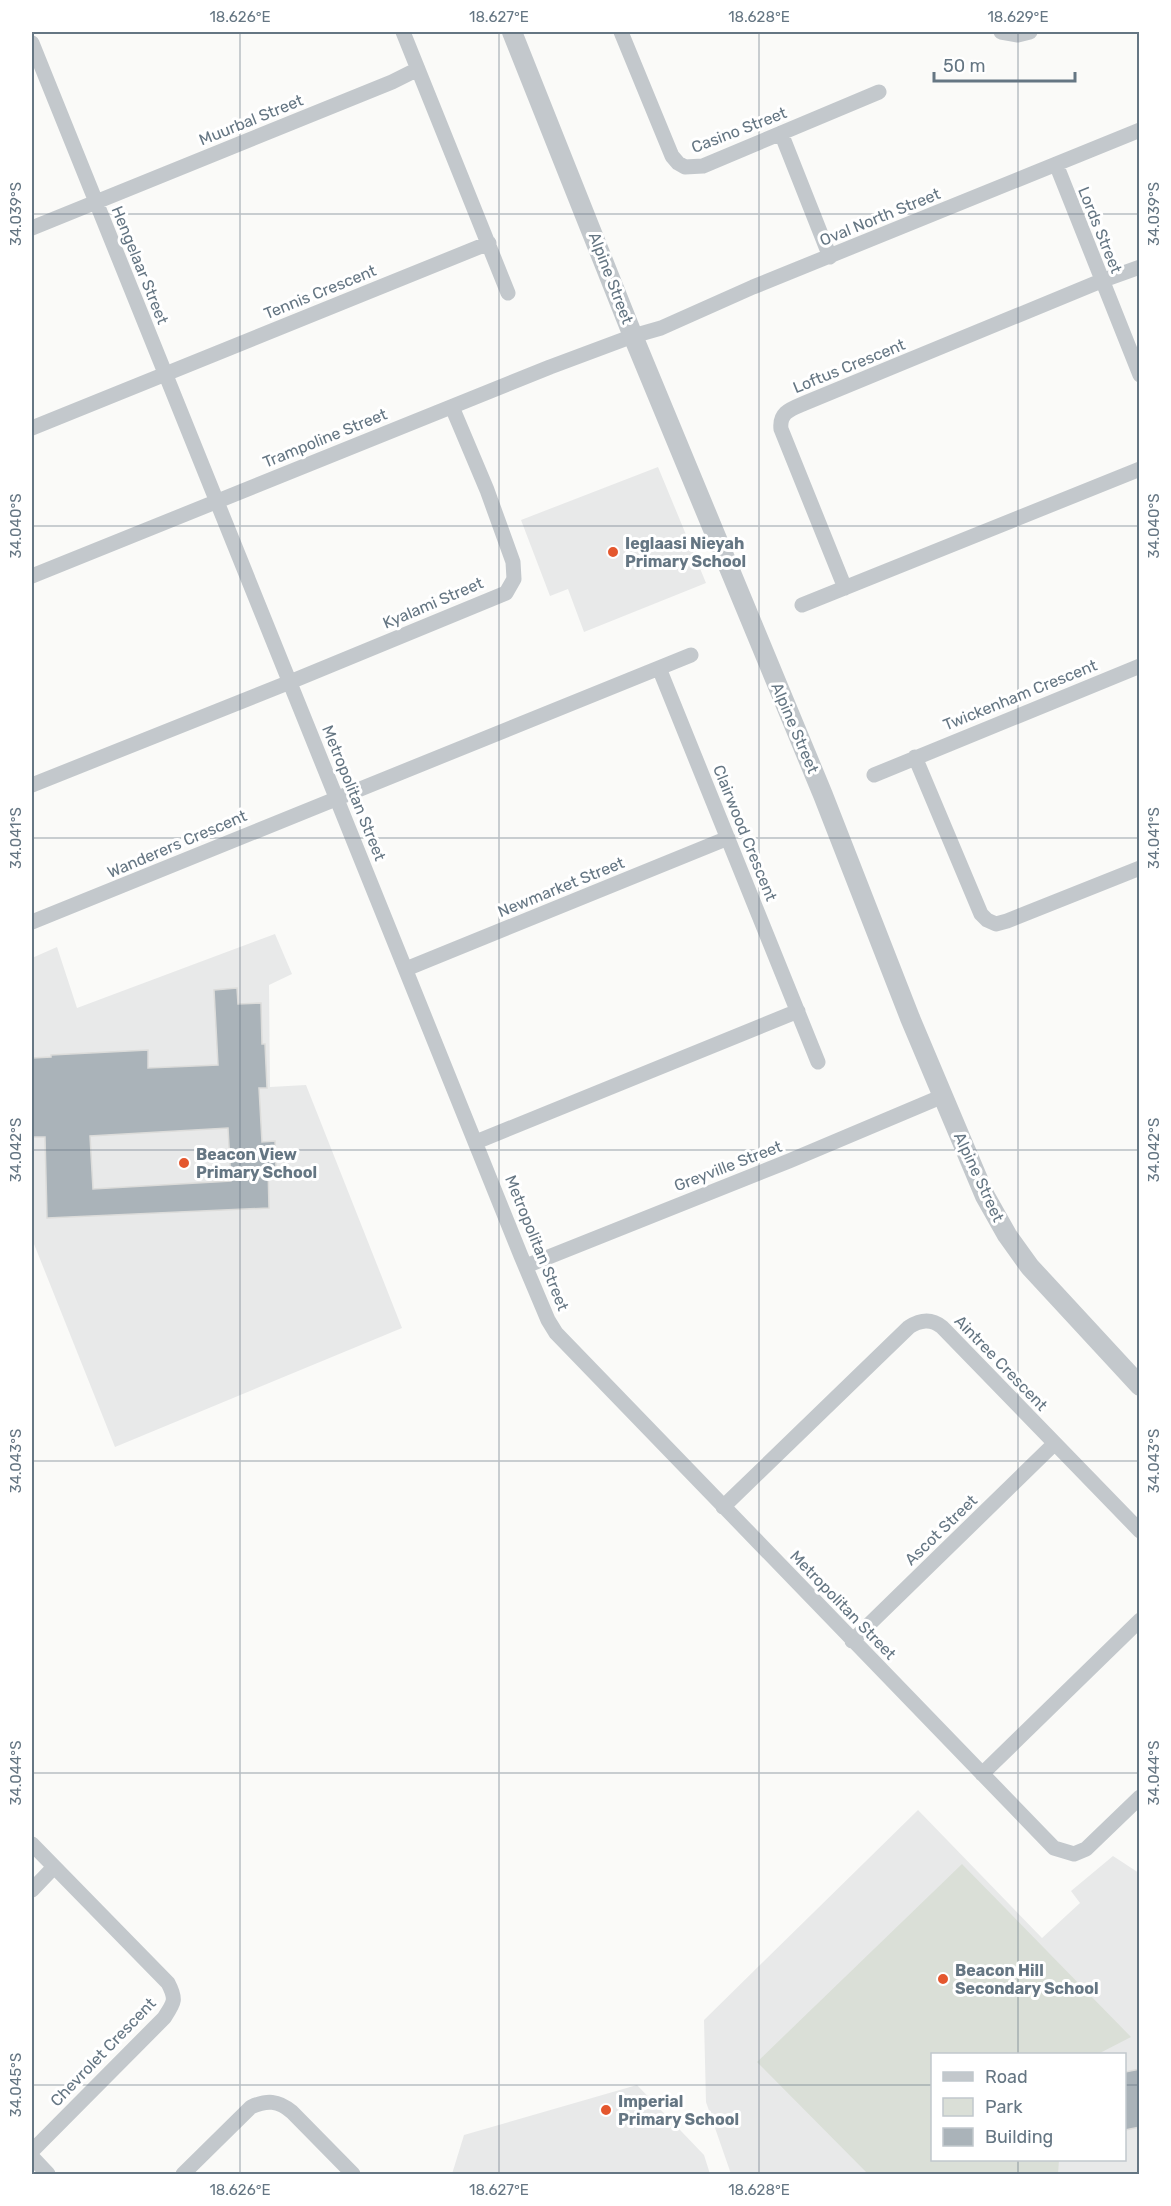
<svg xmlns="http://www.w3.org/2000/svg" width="1171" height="2206" font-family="Rubik,sans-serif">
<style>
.built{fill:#e8e9e9;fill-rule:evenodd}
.green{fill:#dadfd7}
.building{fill:#aab3b9;stroke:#dcdcda;stroke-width:1.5;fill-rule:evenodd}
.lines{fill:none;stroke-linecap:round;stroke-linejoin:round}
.minor{stroke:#c3c8cc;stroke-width:15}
.tertiary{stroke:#c3c8cc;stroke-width:20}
.ticks{fill:none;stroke:#657683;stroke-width:1.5;stroke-opacity:0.45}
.poi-dot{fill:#e4572e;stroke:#fff;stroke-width:2}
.labels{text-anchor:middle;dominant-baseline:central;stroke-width:6;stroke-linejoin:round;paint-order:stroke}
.street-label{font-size:16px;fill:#657683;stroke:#fff}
.poi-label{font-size:16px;font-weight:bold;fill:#657683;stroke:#fff;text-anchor:start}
.neatline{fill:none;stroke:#657683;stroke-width:2}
.ticks-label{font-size:15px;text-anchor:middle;fill:#657683}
</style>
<rect width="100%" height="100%" fill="#fafaf8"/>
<!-- built -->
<path class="built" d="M658 467 706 583 584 632 568 589 550 596 521 520Z
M275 934 292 974 269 985 270 1087 306 1085 402 1328 115 1447 32 1239V958L57 947 77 1008Z
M918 1810 1042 1938 1080 1903 1071 1891 1113 1856 1139 1873V2174H731L706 2102 704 2020ZM932 2054H1124V2160H932Z
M637 2085 704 2155 710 2174H452L464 2135Z"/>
<!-- green -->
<path class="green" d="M962 1864 1131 2037 1098 2054H932V2160H1059L1058 2174H868L757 2062Z"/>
<!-- building -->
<path class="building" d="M237 988 238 1004 261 1003 262 1044H265L267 1088H259L262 1142 275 1141 276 1167H268L269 1208 47 1218 45 1137H32V1058L51 1057V1055L148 1050V1068L218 1065 214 990ZM228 1128 231 1181 93 1189 90 1136Z
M1140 2069V2127L1125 2130V2072Z"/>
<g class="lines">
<!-- minor -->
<path class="minor" d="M403 32 508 293
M621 32 672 156 678 163 685 167 703 166 879 92
M1001 32 1018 35 1030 32
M32 43 521 1256 548 1320 556 1333 1054 1848 1074 1854 1086 1849 1140 1797
M781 133 830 257
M1056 164 1140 375
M32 228 392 82 418 69
M32 428 489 243
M32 576 550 367 633 336 661 328 753 287 1140 130
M845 588 781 429C779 412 791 409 805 403L1101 281 1140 267
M802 605 1140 469
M659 668 818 1062
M915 757 981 914 987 920 996 924 1007 921 1140 868
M874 775 1140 666
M32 785 290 682 506 593 514 579 513 562 487 490 452 407
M32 922 691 655
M406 969 728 838
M476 1142 798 1011
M526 1266 789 1161 943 1096
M723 1507 909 1327C920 1320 931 1318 942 1327L1140 1531
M852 1641 1054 1444
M982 1774 1140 1620
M32 1844 168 1983C177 2000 174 2003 164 2018L32 2151
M32 1890 54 1867
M32 2157 48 2174
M183 2174 251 2107C267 2100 278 2100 292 2112L353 2174"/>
<!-- tertiary -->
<path class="tertiary" d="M512 32 633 336 823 795 910 1018 985 1196 1007 1235 1030 1267 1140 1386"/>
</g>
<!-- ticks -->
<path class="ticks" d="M240 32V2174M499 32V2174M759 32V2174M1018 32V2054M32 214H1140M32 526H1140M32 838H1140M32 1150H1140M32 1461H1140M32 1773H1140M32 2085H932M1124 2085H1140M1018 2160V2174"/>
<!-- markers -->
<g class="poi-dot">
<circle cx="613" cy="552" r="6"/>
<circle cx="184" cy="1163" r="6"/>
<circle cx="943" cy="1979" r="6"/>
<circle cx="606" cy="2110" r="6"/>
</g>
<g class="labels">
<!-- street labels -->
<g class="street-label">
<text transform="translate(251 120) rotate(-22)">Muurbal Street</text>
<text transform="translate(739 130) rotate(-21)">Casino Street</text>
<text transform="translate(880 217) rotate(-22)">Oval North Street</text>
<text transform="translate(1100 230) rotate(68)">Lords Street</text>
<text transform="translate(140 265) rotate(68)">Hengelaar Street</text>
<text transform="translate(611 278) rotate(69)">Alpine Street</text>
<text transform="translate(320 292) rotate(-22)">Tennis Crescent</text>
<text transform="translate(849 366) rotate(-22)">Loftus Crescent</text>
<text transform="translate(325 438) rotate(-22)">Trampoline Street</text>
<text transform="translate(433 603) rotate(-23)">Kyalami Street</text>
<text transform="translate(1020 695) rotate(-22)">Twickenham Crescent</text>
<text transform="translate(795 728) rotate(67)">Alpine Street</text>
<text transform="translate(354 793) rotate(68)">Metropolitan Street</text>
<text transform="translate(745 833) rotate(68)">Clairwood Crescent</text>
<text transform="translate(177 844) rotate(-23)">Wanderers Crescent</text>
<text transform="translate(561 887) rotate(-22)">Newmarket Street</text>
<text transform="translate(728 1166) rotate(-21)">Greyville Street</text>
<text transform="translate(979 1177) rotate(65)">Alpine Street</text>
<text transform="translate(537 1243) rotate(68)">Metropolitan Street</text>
<text transform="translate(1001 1363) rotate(46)">Aintree Crescent</text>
<text transform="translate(941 1530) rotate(-44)">Ascot Street</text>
<text transform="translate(843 1605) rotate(46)">Metropolitan Street</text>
<text transform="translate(103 2052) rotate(-46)">Chevrolet Crescent</text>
</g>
<!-- poi labels -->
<g class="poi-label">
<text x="625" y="543">Ieglaasi Nieyah<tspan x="625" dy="18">Primary School</tspan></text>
<text x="196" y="1154">Beacon View<tspan x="196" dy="18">Primary School</tspan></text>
<text x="955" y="1970">Beacon Hill<tspan x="955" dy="18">Secondary School</tspan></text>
<text x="618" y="2101">Imperial<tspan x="618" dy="18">Primary School</tspan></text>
</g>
</g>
<!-- border -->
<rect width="1171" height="2206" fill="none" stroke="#ffffff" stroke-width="66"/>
<!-- legend -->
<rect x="931" y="2053" width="195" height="108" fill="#ffffff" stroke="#c1c8cd" stroke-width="1.5"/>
<rect x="943" y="2072" width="30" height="9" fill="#c3c8cc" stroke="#c1c8cd" stroke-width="1.5"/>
<text x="985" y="2083" font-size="18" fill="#657683">Road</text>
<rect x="943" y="2098" width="30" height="18" fill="#dadfd7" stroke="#c1c8cd" stroke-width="1.5"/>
<text x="985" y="2113" font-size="18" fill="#657683">Park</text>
<rect x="943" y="2128" width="30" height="18" fill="#aab3b9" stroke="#c1c8cd" stroke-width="1.5"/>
<text x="985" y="2143" font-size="18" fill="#657683">Building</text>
<!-- scale -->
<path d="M934 72v9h141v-9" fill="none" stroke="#657683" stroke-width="3"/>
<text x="943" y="72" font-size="18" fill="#657683" stroke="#ffffff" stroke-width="4.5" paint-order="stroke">50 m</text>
<rect x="33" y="33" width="1105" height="2140" class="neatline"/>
<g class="ticks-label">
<text x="240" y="22">18.626°E</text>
<text x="499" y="22">18.627°E</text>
<text x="759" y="22">18.628°E</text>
<text x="1018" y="22">18.629°E</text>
<text transform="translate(16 214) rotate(-90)" y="5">34.039°S</text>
<text transform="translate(1154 214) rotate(-90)" y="5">34.039°S</text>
<text transform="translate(16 526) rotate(-90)" y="5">34.040°S</text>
<text transform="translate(1154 526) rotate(-90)" y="5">34.040°S</text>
<text transform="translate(16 838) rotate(-90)" y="5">34.041°S</text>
<text transform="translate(1154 838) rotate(-90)" y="5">34.041°S</text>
<text transform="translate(16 1150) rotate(-90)" y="5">34.042°S</text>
<text transform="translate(1154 1150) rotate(-90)" y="5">34.042°S</text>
<text transform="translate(16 1461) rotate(-90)" y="5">34.043°S</text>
<text transform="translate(1154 1461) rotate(-90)" y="5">34.043°S</text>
<text transform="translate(16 1773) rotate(-90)" y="5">34.044°S</text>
<text transform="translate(1154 1773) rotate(-90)" y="5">34.044°S</text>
<text transform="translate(16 2085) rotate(-90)" y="5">34.045°S</text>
<text x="240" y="2195">18.626°E</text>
<text x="499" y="2195">18.627°E</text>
<text x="759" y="2195">18.628°E</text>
</g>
</svg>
